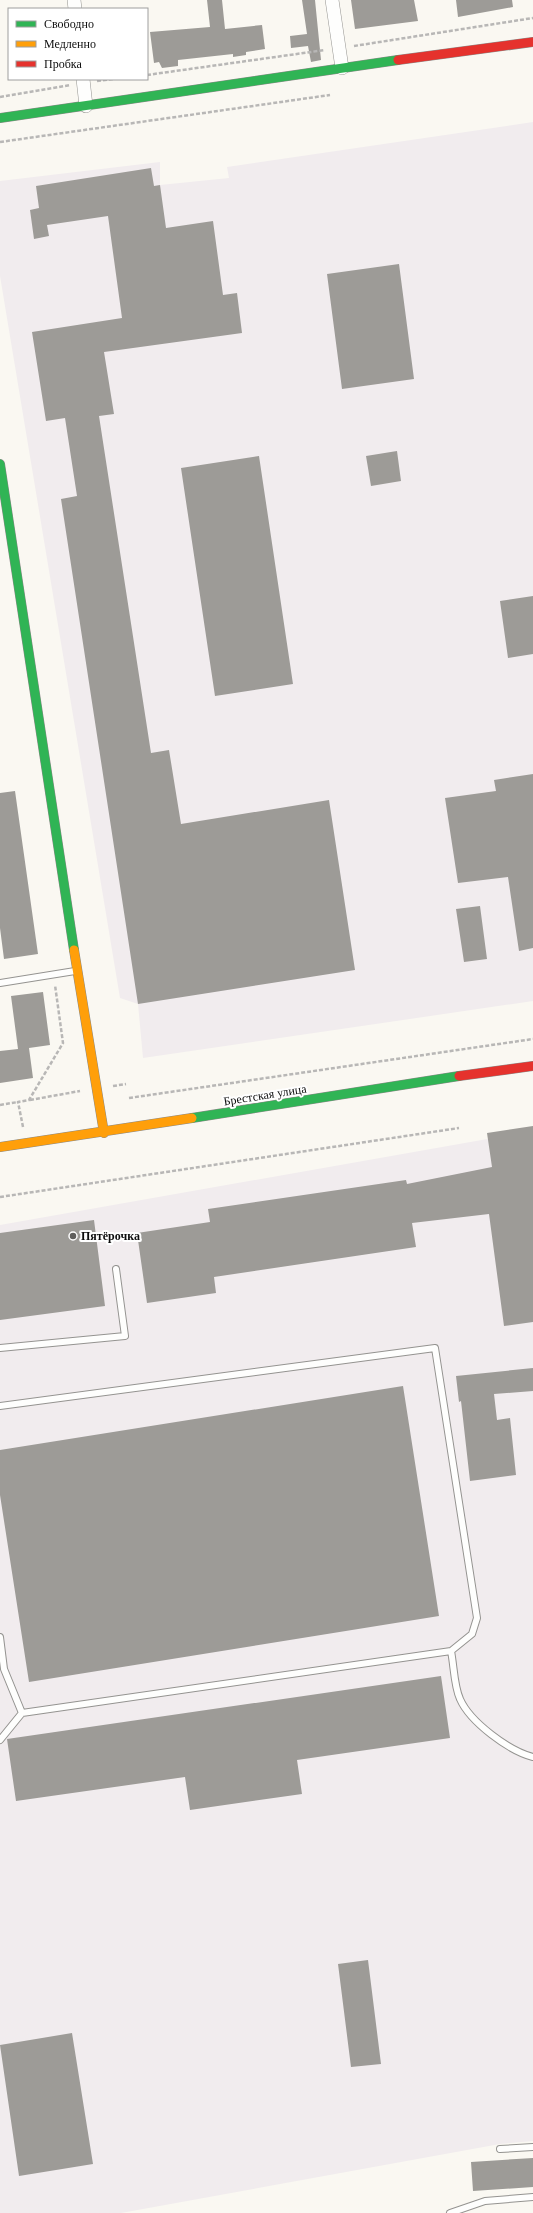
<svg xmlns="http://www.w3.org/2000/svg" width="533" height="2213" font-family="Georgia,serif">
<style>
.industrial{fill:#f1ecee}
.building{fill:#9d9b97}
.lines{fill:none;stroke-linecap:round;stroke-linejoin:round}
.lane-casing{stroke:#949390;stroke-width:8}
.street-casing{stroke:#949390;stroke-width:14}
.fast-casing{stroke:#8a8987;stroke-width:10}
.slow-casing{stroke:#8a8987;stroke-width:10}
.jam-casing{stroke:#8a8987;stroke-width:10}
.path{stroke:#b8b7b6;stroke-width:2.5;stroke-dasharray:4 2;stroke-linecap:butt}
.lane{stroke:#fefefd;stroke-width:6}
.street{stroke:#fefefd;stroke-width:13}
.fast{stroke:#30b455;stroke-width:9}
.slow{stroke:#ff9f0a;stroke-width:9}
.jam{stroke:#e5322d;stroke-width:9}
.poi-dot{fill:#605f5d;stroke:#fff;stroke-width:1.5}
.labels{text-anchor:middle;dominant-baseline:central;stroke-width:4;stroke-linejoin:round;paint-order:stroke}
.street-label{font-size:12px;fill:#0d0d0d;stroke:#fff}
.poi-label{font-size:12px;font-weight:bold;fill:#0d0d0d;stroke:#fff;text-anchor:start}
</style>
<rect width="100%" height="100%" fill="#faf8f2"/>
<!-- industrial -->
<path class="industrial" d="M533 122V1001L143 1058 138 1004 120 998 0 276V181L160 162V185L229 178 227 167Z
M533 1131V2141L500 2144 121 2213H0V1225Z"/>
<!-- building -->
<path class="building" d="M207 0H222L225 29 262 25 265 49 246 52V55L233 57V54L178 60V66L162 68 159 62 154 63 150 32 210 27Z
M302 0H315L321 60 311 62 308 46 291 48 290 36 307 34Z
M351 0H414L418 21 355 29Z
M456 0H512L513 7 458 17Z
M151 168 154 186 160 185 166 228 213 221 223 295 237 293 242 333 104 352 114 414 99 416 151 753 169 750 181 824 329 800 355 970 138 1004 61 499 77 496 65 418 46 421 32 332 122 318 108 216 47 225 49 236 34 239 30 210 39 208 36 186Z
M399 264 414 379 342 389 327 274Z
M397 451 401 481 371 486 366 456Z
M259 456 293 684 215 696 181 468Z
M533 596V654L508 658 500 601Z
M533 774V948L519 951 508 877 458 883 445 798 496 791 494 780Z
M15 791 38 954 4 959 0 928V793Z
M480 906 487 959 464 962 456 909Z
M43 992 50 1045 29 1048 33 1078 0 1083V1051L18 1049 11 996Z
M533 1126V1322L504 1326 489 1214 412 1223 416 1247 214 1277 216 1293 147 1303 137 1233 210 1222 208 1209 406 1180 407 1184 492 1167 487 1133Z
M94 1220 105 1306 0 1320V1233Z
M533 1368V1391L494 1394 497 1420 510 1418 516 1475 470 1481 461 1401 459 1402 456 1376Z
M403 1386 439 1616 29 1682 0 1495V1450Z
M441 1676 450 1738 297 1760 302 1794 190 1810 185 1777 16 1801 7 1739Z
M368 1960 381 2064 351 2067 338 1964Z
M72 2033 93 2164 19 2176 0 2045Z
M533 2158V2187L473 2191 471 2162Z"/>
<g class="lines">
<!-- lane casing -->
<g class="lane-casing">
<path id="lane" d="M0 983 75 971
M0 1348 125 1336 116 1269
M0 1406 435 1348 477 1618 472 1634 451 1651 22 1713
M0 1637 4 1669 22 1713 0 1740
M451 1651C454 1666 454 1686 460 1699 470 1722 509 1751 533 1757
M500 2149 533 2147
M450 2213 485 2201 533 2197"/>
</g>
<!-- street casing -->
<g class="street-casing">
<path id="street" d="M74 0 75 9
M332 0 342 68
M83 79 86 106"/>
</g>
<!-- fast casing -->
<g class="fast-casing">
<path id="fast" d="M0 118 398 60
M0 464 74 950
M192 1118 459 1076"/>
</g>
<!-- slow casing -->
<g class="slow-casing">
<path id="slow" d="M74 950 104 1133
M0 1147 192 1118"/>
</g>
<!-- jam casing -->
<g class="jam-casing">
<path id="jam" d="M398 60 533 42
M459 1076 533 1066"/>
</g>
<!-- path -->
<path class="path" d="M354 46 533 18
M147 75 325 50
M97 81 114 79
M0 97 71 85
M0 142 330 95
M113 1086 126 1084
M129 1098 533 1039
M30 1100 80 1091
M0 1105 18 1102
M23 1127 18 1102 29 1100 63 1043 55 985
M0 1197 459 1128"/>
<!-- lane -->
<use href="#lane" class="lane"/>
<!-- street -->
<use href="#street" class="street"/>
<!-- fast -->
<use href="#fast" class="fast"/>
<!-- slow -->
<use href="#slow" class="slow"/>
<!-- jam -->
<use href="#jam" class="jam"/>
</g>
<!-- markers -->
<circle class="poi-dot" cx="73" cy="1236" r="4"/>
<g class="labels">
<!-- street labels -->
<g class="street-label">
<text transform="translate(265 1095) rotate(-9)">Брестская улица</text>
</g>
<!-- poi labels -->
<g class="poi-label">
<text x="81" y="1236">Пятёрочка</text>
</g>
</g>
<!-- legend -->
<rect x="8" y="8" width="140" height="72" fill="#ffffff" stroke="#9e9e9e"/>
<rect x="16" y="21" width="20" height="6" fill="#30b455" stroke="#9e9e9e"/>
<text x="44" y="28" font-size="12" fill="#0d0d0d">Свободно</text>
<rect x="16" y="41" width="20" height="6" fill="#ff9f0a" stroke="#9e9e9e"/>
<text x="44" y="48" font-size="12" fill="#0d0d0d">Медленно</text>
<rect x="16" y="61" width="20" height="6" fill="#e5322d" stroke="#9e9e9e"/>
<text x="44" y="68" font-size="12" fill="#0d0d0d">Пробка</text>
</svg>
